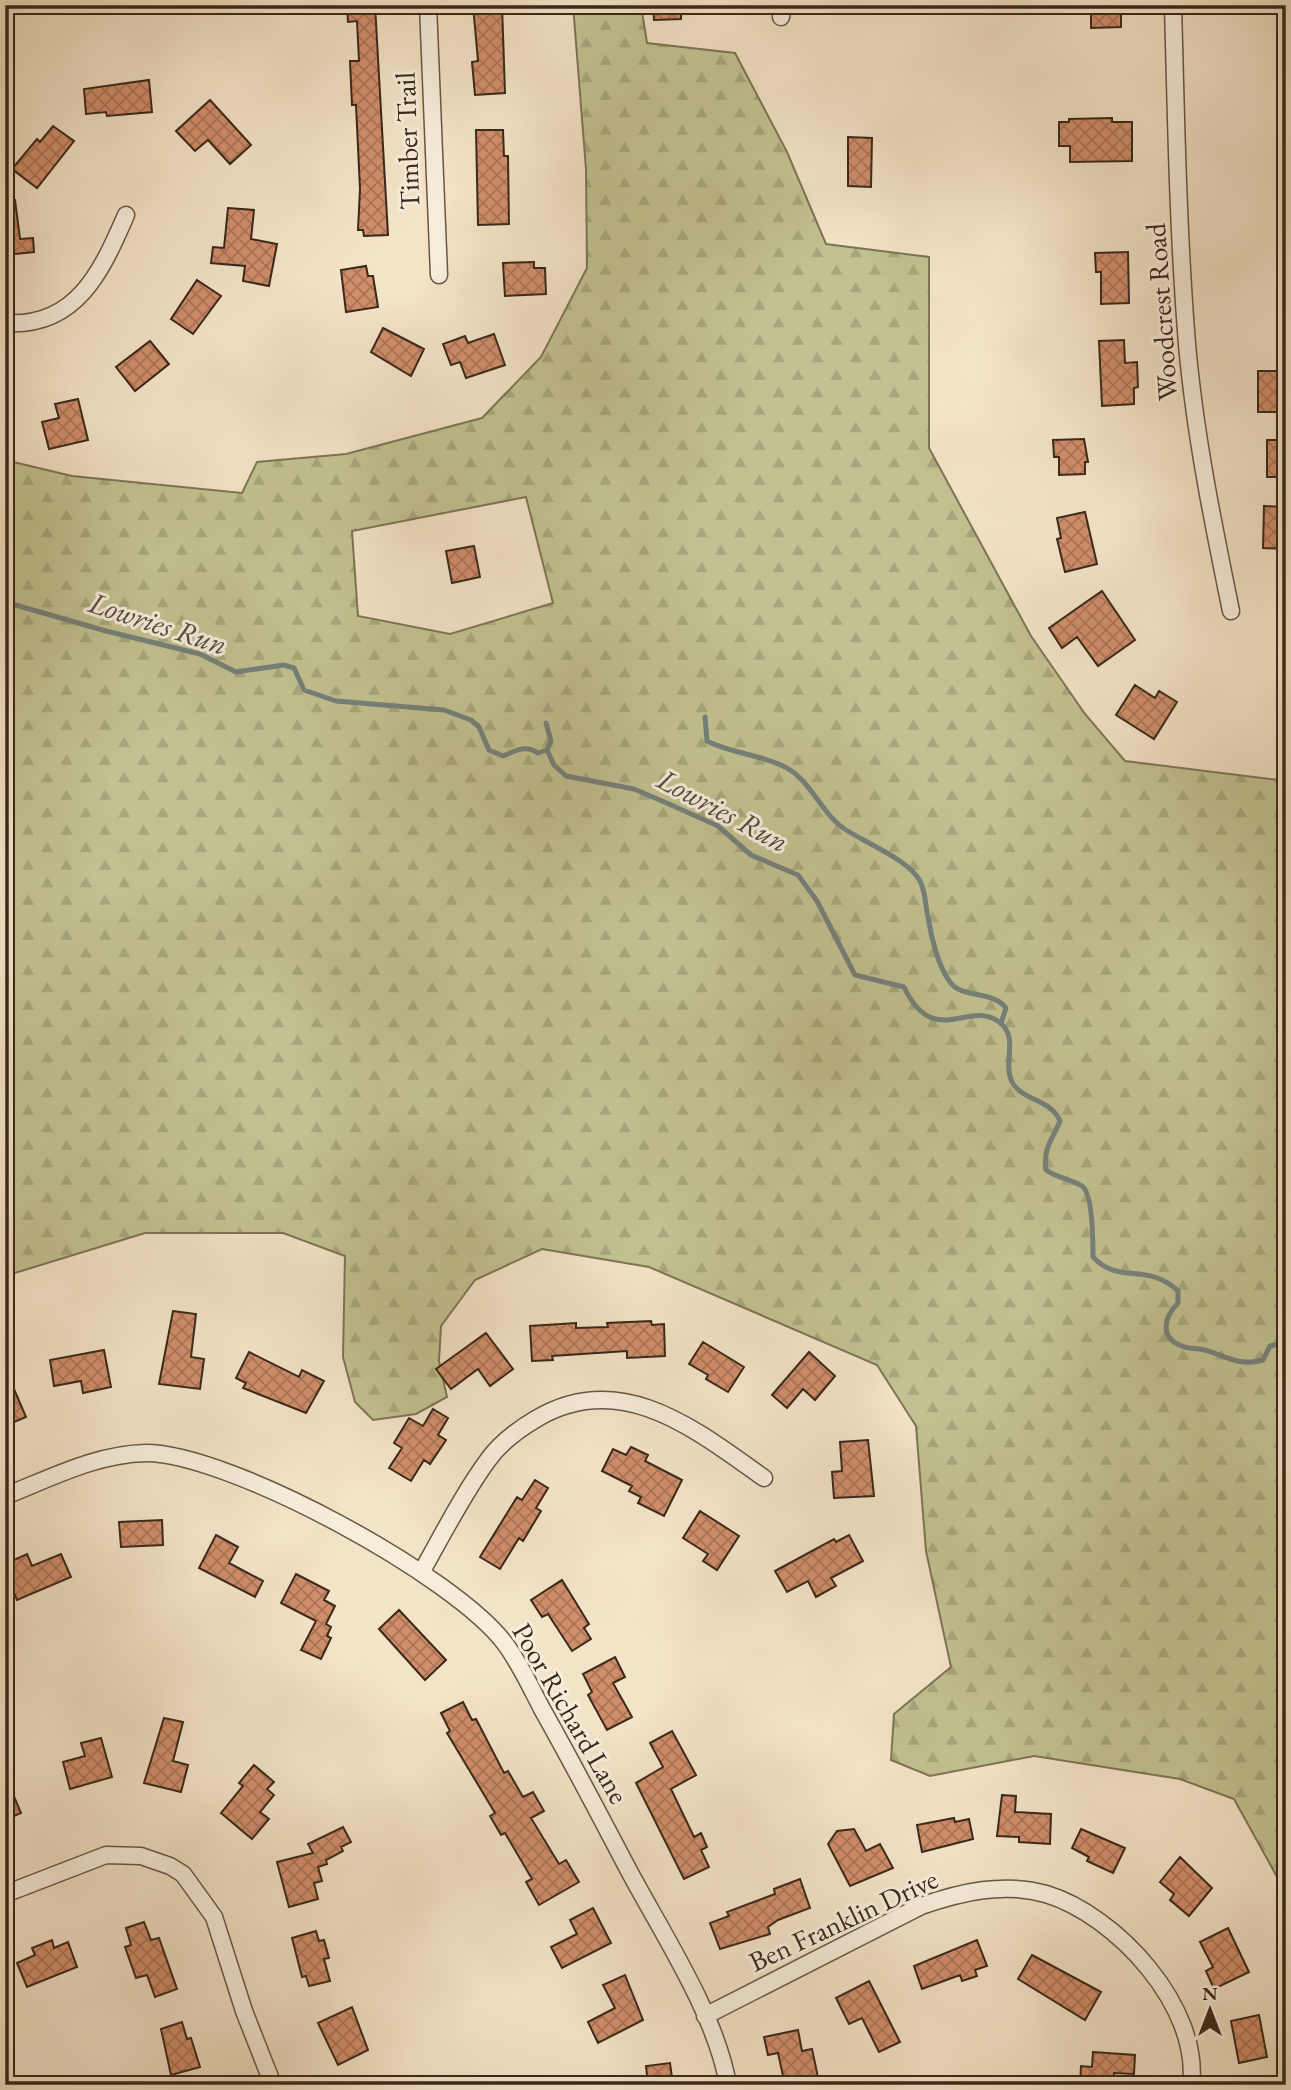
<svg xmlns="http://www.w3.org/2000/svg" width="1291" height="2090" font-family="'EB Garamond',serif">
<style>
.forest{fill:url(#forest-firs);stroke:#7e7456;stroke-width:2;fill-rule:evenodd}
.lines{fill:none;stroke-linecap:round;stroke-linejoin:round}
.stream{stroke:#75817b;stroke-width:5}
.building{fill:url(#building-cross-hatch);stroke:#3a281a;stroke-width:2}
.minor-casing{stroke:#685745;stroke-width:19}
.minor{stroke:#f7eddb;stroke-width:16}
.labels{text-anchor:middle;dominant-baseline:central;stroke-width:6;stroke-linejoin:round;paint-order:stroke}
.street-label{font-size:28px;fill:#3a281a;stroke:#f7eddb}
.water-label{font-size:30px;font-style:italic;fill:#534d42;stroke:#f7eddb}
</style>
<defs>
<pattern id="forest-firs" width="22" height="20" patternUnits="userSpaceOnUse" patternTransform="scale(1.75)"><rect width="22" height="20" fill="#c2c191"/><path d="M5 1l3.5 6h-7zM16 11l3.5 6h-7z" fill="#a7a67c"/></pattern>
<pattern id="building-cross-hatch" width="8" height="8" patternUnits="userSpaceOnUse" patternTransform="scale(1.75)"><rect width="8" height="8" fill="#d08e6b"/><path d="M0 0l8 8M0 8l8-8" fill="none" stroke="#aa7457"/></pattern>
</defs>
<rect width="100%" height="100%" fill="#f3e3c7"/>
<filter id="stains"><feTurbulence type="fractalNoise" baseFrequency=".00286" numOctaves="4"/><feColorMatrix values="0 0 0 0 .2 0 0 0 0 .09 0 0 0 0 .02 0 0 0 .5 -.17"/></filter>
<radialGradient id="worn" r=".72"><stop offset=".6" stop-color="#630" stop-opacity="0"/><stop offset="1" stop-color="#630" stop-opacity=".3"/></radialGradient>
<!-- forest -->
<path class="forest" d="M573 5H641L647 43 735 53 787 152 826 244 929 257V448L1031 636 1085 714 1125 761 1286 781V1893L1234 1799 1180 1779 1034 1756 930 1776 891 1760 894 1714 951 1667 926 1551 916 1426 877 1365 649 1267 542 1249 475 1280 441 1326 439 1361 447 1397 416 1414 373 1420 355 1402 343 1357 345 1256 283 1233H145L5 1276V460L72 476 242 493 257 462 346 454 482 418 541 357 587 268 586 169ZM526 497 553 603 450 634 358 616 352 531Z"/>
<g class="lines">
<!-- stream -->
<path class="stream" d="M5 602 106 631 200 654 236 672 284 665 294 668 304 690 336 701 444 710 471 720 479 727 489 750 503 756C515 751 526 744 538 753L547 750
M705 717 707 741C730 753 758 754 783 766 810 778 821 814 846 830 865 842 910 861 920 881 926 893 925 904 928 917 931 937 938 966 950 982 962 999 992 990 1006 1008L1001 1023
M546 723 551 741 547 750
M547 750 554 765 566 776 634 789 669 804 718 826 751 855 798 875 817 901 855 975 904 987C934 1050 969 999 999 1022 1020 1037 1002 1062 1012 1082 1022 1101 1051 1099 1060 1121 1052 1140 1043 1148 1046 1170 1057 1178 1071 1179 1082 1186 1093 1193 1093 1243 1093 1257 1119 1285 1148 1262 1178 1291V1303C1164 1317 1159 1338 1182 1346 1189 1349 1197 1348 1205 1350 1226 1356 1240 1367 1263 1360L1270 1346 1286 1342"/>
</g>
<!-- building -->
<path class="building" d="M347 5H375L388 235 364 236 363 230H358L360 189 356 105H352L350 61H359L357 21 348 22Z
M473 5H502L505 93 475 95 472 62 478 61Z
M653 5H681V19L654 20Z
M1091 5H1121V27L1091 28Z
M149 80 152 112 107 116 106 112 86 114 84 89Z
M210 100 251 145 230 164 208 140 195 151 176 131Z
M1112 118V122H1132V161L1070 162V146H1059V122H1069V119Z
M53 126 74 141 37 188 12 169 37 139 40 142Z
M476 130H503L504 156H508L509 224 478 225Z
M848 137 872 138 871 187 848 186Z
M5 200H15L20 239 33 238 34 252 5 255Z
M228 208 254 210 251 239 277 244 269 286 243 281 245 266 211 263 213 247 224 248Z
M1128 252 1129 303 1101 304V272H1096L1095 253Z
M534 262V268H545L546 294 505 296 503 263Z
M366 266 368 276H373L378 307 346 312 341 270Z
M197 280 221 296 193 334 171 319Z
M383 328 424 349 411 376 371 352Z
M494 334 505 365 466 378 460 362 451 365 443 344 465 336 468 343Z
M1124 340 1125 363 1137 362 1138 387 1134 388V404L1102 406 1099 341Z
M150 341 169 364 135 391 116 367Z
M1258 371H1284L1285 412H1258Z
M78 399 88 440 49 449 42 422 59 418 55 404Z
M1084 439 1088 462H1085V474L1059 475V457H1054L1053 440Z
M1267 440H1286V477H1267Z
M1264 506 1286 507V549L1263 548Z
M1085 512 1097 564 1065 572 1057 539 1061 538 1057 518Z
M474 546 480 577 452 583 446 551Z
M1102 591 1135 640 1098 666 1077 637 1062 648 1049 628Z
M1135 685 1155 698 1159 691 1177 702 1154 739 1116 715Z
M173 1311 196 1314 191 1357 204 1359 200 1389 159 1384Z
M651 1321 652 1325 664 1324 665 1356 627 1358V1351L552 1356 553 1360 532 1361 530 1326 576 1323V1328L608 1327 607 1323Z
M486 1333 513 1369 490 1386 478 1369 451 1389 436 1369Z
M703 1342 744 1367 728 1392 706 1379 708 1375 689 1364Z
M104 1350 111 1387 83 1393 81 1381 54 1386 50 1360Z
M249 1352 299 1377 302 1370 324 1381 306 1413 243 1388 246 1383 236 1378Z
M809 1352 835 1376 815 1400 803 1389 787 1408 772 1395Z
M5 1368 26 1417 5 1426Z
M433 1409 448 1418 438 1435 446 1440 430 1464 424 1460 411 1481 389 1468 402 1448 394 1443 409 1418 423 1426Z
M868 1440 874 1496 834 1498 832 1472 842 1471 840 1442Z
M631 1447 648 1455 645 1461 682 1480 664 1516 638 1503 641 1497 629 1491 632 1486 602 1471 613 1449 626 1455Z
M535 1480 548 1488 536 1508 541 1511 523 1541 519 1538 500 1569 480 1557 517 1497 522 1500Z
M700 1511 739 1536 717 1570 703 1561 708 1554 683 1538Z
M162 1520 163 1545 121 1547 119 1522Z
M216 1535 238 1547 229 1563 263 1581 255 1597 199 1568Z
M849 1535 863 1561 831 1578 836 1586 816 1597 808 1581 787 1592 775 1571 834 1539 836 1542Z
M27 1554 32 1566 61 1554 71 1577 17 1600 5 1572V1564Z
M296 1574 329 1591 324 1600 335 1606 326 1624 331 1627 327 1636 331 1638 321 1659 301 1650 316 1621 281 1603Z
M562 1580 589 1624 584 1628 591 1639 572 1651 548 1614 542 1617 531 1600Z
M399 1610 446 1660 425 1680 379 1629Z
M615 1657 625 1677 613 1683 632 1717 607 1730 588 1695 592 1692 583 1674Z
M463 1702 472 1720 476 1719 504 1773 508 1771 523 1797 533 1792 544 1811 531 1818 559 1864 566 1860 579 1882 539 1905 526 1882 532 1879 505 1833 501 1835 490 1816 495 1813 447 1733 450 1731 441 1713Z
M164 1718 183 1722 173 1761 188 1765 181 1792 144 1783Z
M672 1731 696 1775 671 1789 694 1837 701 1833 707 1847 701 1850 709 1867 684 1879 636 1783 663 1767 650 1743Z
M101 1738 112 1777 70 1789 63 1762 85 1756 81 1743Z
M254 1765 274 1782 267 1789 274 1795 260 1812 269 1819 252 1839 221 1813 243 1786 239 1783Z
M5 1775 21 1813 5 1820Z
M1002 1795 1016 1796 1015 1812 1051 1814 1050 1844 1019 1842V1837L997 1836Z
M954 1818 955 1822 969 1819 973 1839 922 1852 917 1825Z
M343 1827 351 1842 341 1847 343 1851 326 1860 327 1864 318 1867 322 1881 314 1883 318 1899 289 1907 277 1862 313 1853 308 1844Z
M854 1829 866 1851 880 1844 893 1868 850 1886 828 1844 837 1831Z
M1081 1829 1125 1848 1113 1873 1087 1861 1089 1857 1072 1848Z
M1180 1857 1212 1888 1189 1916 1170 1900 1174 1894 1160 1882Z
M800 1879 810 1908 778 1920 768 1927 770 1934 720 1949 710 1923 729 1916 727 1912 775 1894 774 1889Z
M593 1908 611 1943 562 1968 551 1947 577 1934 570 1920Z
M144 1922 151 1940 159 1938 177 1989 155 1997 147 1975 136 1978 125 1947 131 1945 126 1928Z
M1228 1928 1249 1972 1214 1989 1206 1971 1213 1967 1200 1942Z
M316 1931 319 1941 324 1940 329 1958 324 1959 330 1981 309 1986 306 1976 302 1977 292 1938Z
M52 1940 54 1948 68 1942 77 1967 27 1987 17 1963 35 1955 32 1948Z
M977 1940 987 1966 975 1970 977 1976 962 1981 960 1975 922 1989 914 1966Z
M1032 1955 1101 1992 1085 2020 1018 1979Z
M625 1975 643 2020 598 2043 588 2022 615 2008 603 1985Z
M869 1981 900 2042 879 2052 862 2018 849 2024 836 1998Z
M352 2007 368 2050 338 2065 318 2023Z
M1259 2015 1267 2057 1239 2063 1231 2021Z
M182 2022 187 2039 191 2038 200 2067 171 2075 161 2029Z
M798 2030 802 2051 812 2049 819 2082 785 2085 778 2053 768 2055 764 2037Z
M1093 2052 1135 2055 1134 2074 1114 2073 1113 2085H1080L1081 2066 1092 2067Z
M670 2063 673 2085H648L646 2066Z"/>
<g class="lines">
<!-- minor casing -->
<g class="minor-casing">
<path id="minor" d="M428 5 439 275
M1173 5C1176 118 1178 232 1187 344 1195 435 1213 523 1231 611
M781 17 783 5
M5 323C77 328 102 270 126 215
M5 1496C51 1478 96 1454 146 1453 229 1453 457 1577 506 1645 520 1664 531 1688 542 1709 572 1762 600 1816 628 1869 662 1933 716 2014 728 2085
M422 1571C443 1534 463 1494 488 1460 500 1443 519 1429 536 1419 621 1368 696 1430 764 1478
M5 1894 106 1855 141 1856 170 1866 183 1874 214 1917 244 2011 273 2085
M705 2016 921 1906C961 1892 1004 1882 1046 1894 1116 1915 1201 2007 1191 2085"/>
</g>
<!-- minor -->
<use href="#minor" class="minor"/>
</g>
<g class="labels">
<!-- street labels -->
<g class="street-label">
<text transform="translate(407 141) rotate(-92)">Timber Trail</text>
<text transform="translate(1161 312) rotate(-94)">Woodcrest Road</text>
<text transform="translate(571 1713) rotate(60)">Poor Richard Lane</text>
<text transform="translate(843 1920) rotate(-25)">Ben Franklin Drive</text>
</g>
<!-- water labels -->
<g class="water-label">
<text transform="translate(158 623) rotate(18)">Lowries Run</text>
<text transform="translate(723 810) rotate(28)">Lowries Run</text>
</g>
</g>
<!-- margin -->
<rect width="1291" height="2090" fill="none" stroke="#f3e3c7" stroke-width="28"/>
<rect x="7" y="7" width="1277" height="2076" fill="none" stroke="#3a281a" stroke-width="3.5"/>
<rect x="14" y="14" width="1263" height="2062" fill="none" stroke="#3a281a" stroke-width="2"/>
<!-- north arrow -->
<g transform="translate(1210 2010)" stroke="#f7eddb" stroke-width="5" paint-order="stroke">
<path d="M0-5L12 26L0 18L-12 26Z" fill="#3a281a"/>
<text y="-10" font-size="19" font-weight="bold" text-anchor="middle" fill="#3a281a">N</text>
</g>
<rect width="100%" height="100%" filter="url(#stains)"/>
<rect width="100%" height="100%" fill="url(#worn)"/>
</svg>
